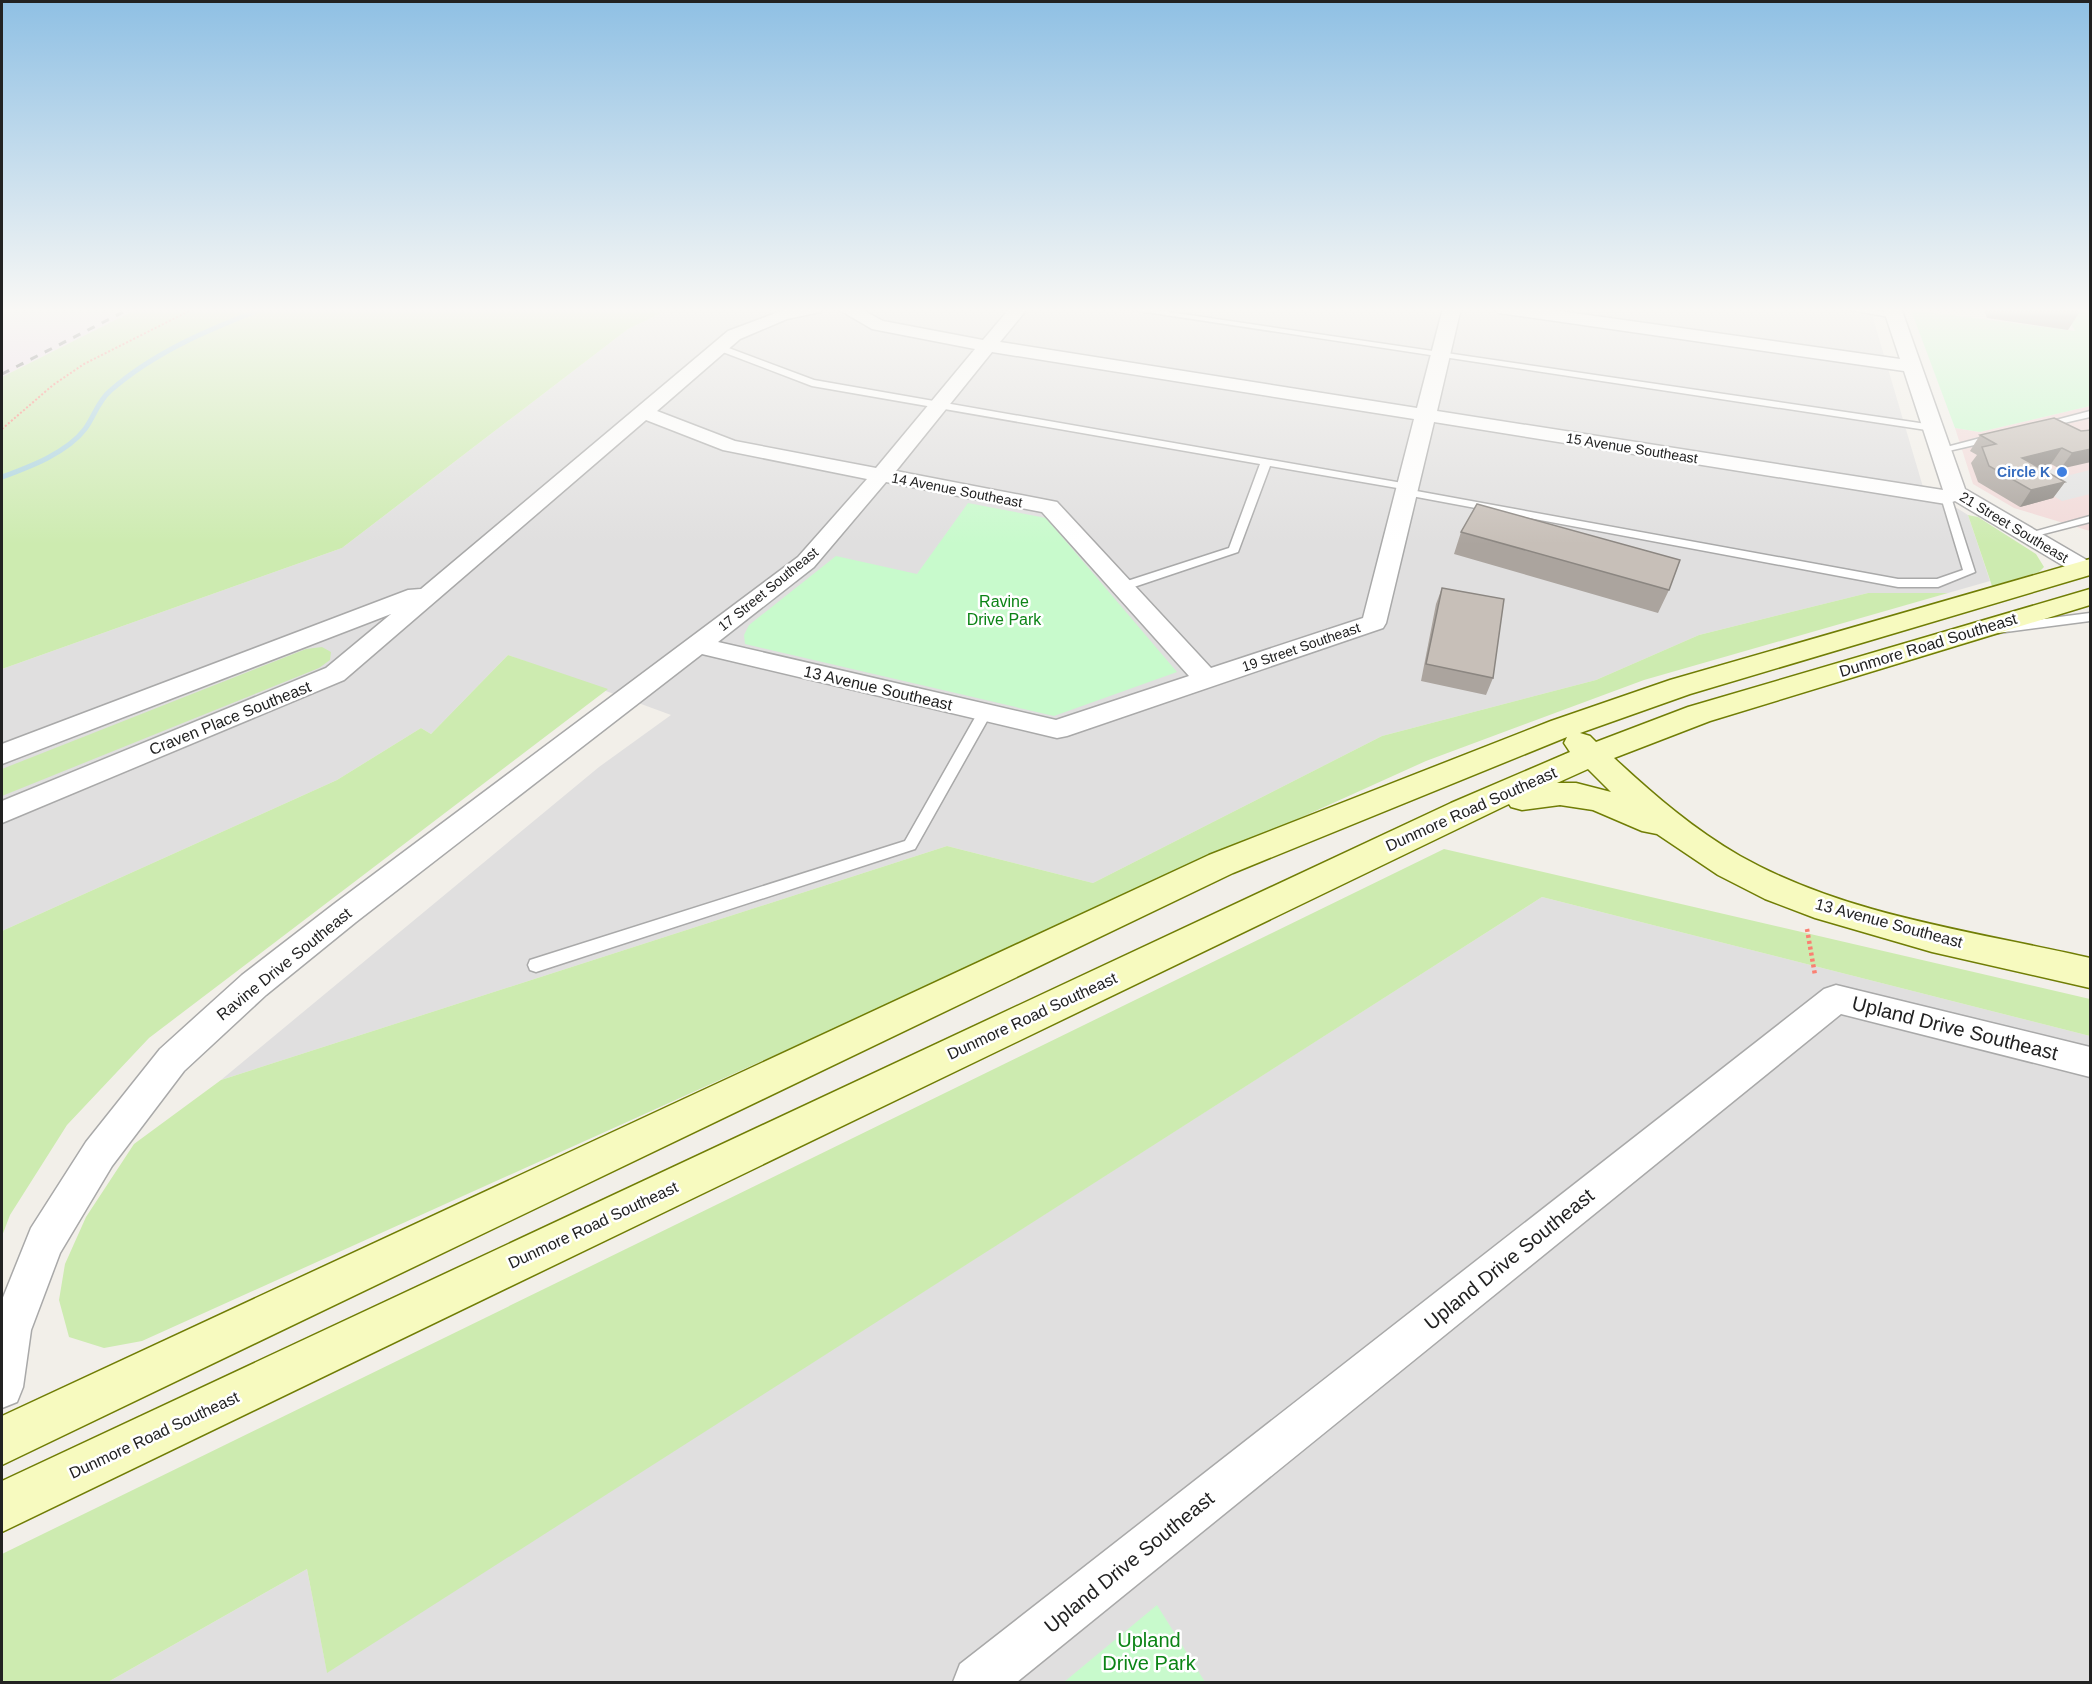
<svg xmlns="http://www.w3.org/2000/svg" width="2092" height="1684" font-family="Arial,sans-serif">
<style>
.residential{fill:#e0dfdf}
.commercial{fill:#f2dad9}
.industrial{fill:#ebdbe8}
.grass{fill:#cdebb0}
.park{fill:#c8facc}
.parking{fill:#e2e2e2}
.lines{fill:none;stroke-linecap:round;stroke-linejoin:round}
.stream{stroke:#aad3df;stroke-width:5}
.service-casing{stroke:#a9a9a9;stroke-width:3}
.minor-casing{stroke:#a9a9a9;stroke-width:3}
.secondary-casing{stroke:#707d05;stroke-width:3}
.path-far1{stroke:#fa8072;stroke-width:2;stroke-dasharray:2 2;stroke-linecap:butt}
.path{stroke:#fa8072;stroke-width:4.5;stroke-dasharray:3 3;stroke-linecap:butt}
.service{fill:#fff;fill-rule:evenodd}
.minor{fill:#fff;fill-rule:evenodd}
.secondary{fill:#f7fabf;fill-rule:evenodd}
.rail{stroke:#707070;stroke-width:3;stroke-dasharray:8 8;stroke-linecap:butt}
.wall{fill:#aba49e}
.shaded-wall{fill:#8b8681}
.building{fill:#c7bfb8;stroke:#8b8681;stroke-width:1.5}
.shop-dot{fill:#3f7fe0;stroke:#fff;stroke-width:2}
.labels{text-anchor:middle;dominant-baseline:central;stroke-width:5;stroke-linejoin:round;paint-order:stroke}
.far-street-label{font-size:14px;fill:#222;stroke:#fff}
.far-shop-label{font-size:14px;font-weight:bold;fill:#366cbe;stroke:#fff;text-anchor:end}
.park-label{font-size:16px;fill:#0c8416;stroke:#fff}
.street-label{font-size:16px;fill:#222;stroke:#fff}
.near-street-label{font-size:20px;fill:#222;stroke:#fff}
.near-park-label{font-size:20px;fill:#0c8416;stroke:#fff}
</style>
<rect width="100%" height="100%" fill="#f2efe9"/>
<!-- residential -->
<path class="residential" d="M672 308H1870L1923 487 1968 515 1990 581 1948 593H1868L1699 635 1596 680 1382 736 1093 883 947 846 221 1080 599 767 671 715 508 655 431 734 421 728 337 780 2 931V669L342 548 628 329Z
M1542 897 2090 1036V1682H108L307 1569 327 1672Z"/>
<!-- commercial -->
<path class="commercial" d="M2090 406V531L2014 508 1973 484 1955 428 1980 432Z"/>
<!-- industrial -->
<path class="industrial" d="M2 308H139L2 377Z"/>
<!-- grass -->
<path class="grass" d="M139 308H672L628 329 342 548 2 669V377Z
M1968 515 1978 517 2036 554 2044 567 2039 572 1992 586Z
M1868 593H1948L1644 680 1426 761 142 1341 104 1348 69 1337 59 1300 65 1264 86 1217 134 1144 221 1080 947 846 1093 883 1382 736 1596 680 1699 635Z
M322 647 331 652 330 660 319 668 2 796V769L306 649Z
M508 655 608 689 149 1038 67 1125 10 1215 2 1236V931L337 780 421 728 431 734Z
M1444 849 2090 999V1036L1542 897 327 1673 307 1569 108 1682H2V1554Z"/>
<!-- park -->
<path class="park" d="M2063 308 2090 312V406L1980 432 1955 428 1911 310 2075 331Z
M968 503 1046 518 1177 672 1054 716 745 644 744 635 749 625 836 556 917 574Z
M1157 1605 1205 1682H1064Z"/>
<!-- parking -->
<path class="parking" d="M2054 469 2066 476 2090 470V494L2062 501 2021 477Z"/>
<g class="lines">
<!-- stream -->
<path class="stream" d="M2 477C29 467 67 453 85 429 94 417 98 401 110 391 154 352 210 329 264 308"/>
<!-- service casing -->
<g class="service-casing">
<path id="service" d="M1119 308H1142L1933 425 1938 428 1933 431Z
M1841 308H1865L1898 315 1894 318Z
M718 344 814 380 1408 484 1413 487 1411 490 1898 579H1937L1963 570 1941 497 1946 494 1951 497 1975 572 1938 587H1898L1406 495 1401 492 1403 489 1270 466 1238 552 1122 591 1118 590V584L1229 548 1260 464 812 386 715 349 713 347Z
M2090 411V417L2042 428 2037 425Z
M1996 434 2001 437 2000 439 1940 453 1935 450Z
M2090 516V522L2028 538 2022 535Z
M2090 613V621L1998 633 1992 629 1998 625Z
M984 709 991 714 915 849 536 972 530 970 528 965 530 960 905 841 977 714Z"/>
</g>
<!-- minor casing -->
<g class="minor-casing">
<path id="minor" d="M789 308H823L820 312 787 319 740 339 657 411 735 441 876 468 975 349 872 329 836 308H859L883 321 983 340 1010 308H1028L1000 342 1417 408 1443 308H1461L1437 411 1943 490 1904 371 1499 313 1490 308H1538L1900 359 1883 308H1901L1965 489 2090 562V575L2077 574 1955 501 1946 504 1434 422 1386 623 1383 628 1067 736 1057 738 702 654 356 922 266 995 184 1071 112 1166 60 1253 31 1330 23 1387 17 1402 2 1408V1300L31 1228 86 1142 160 1049 242 975 334 904 798 557 867 479 723 450 646 420 344 680 2 823V801L326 668 391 614 2 764V744L408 590 421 589 728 331ZM992 352 1414 419 1363 618 1211 668 1057 502 896 471ZM886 482 1042 512 1189 676 1056 720 718 642 814 567Z
M1836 985 2090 1047V1077L1841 1014 1017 1682H953L960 1664 1824 989Z"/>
</g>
<!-- secondary casing -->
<g class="secondary-casing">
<path id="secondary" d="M2090 559V575L1690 694 1580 733 1590 736 1596 742 1688 707 2090 589V605L1710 721 1614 758C1654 795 1693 829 1740 856 1847 916 1973 931 2090 958V988L1932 952 1815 918 1765 899 1718 875 1657 834 1642 831 1593 810 1560 805 1522 810 1511 807 1509 804 2 1532V1481L1451 803 1570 752 1564 743 1567 737 1233 873 2 1465V1416L1209 855 1551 721 1670 680ZM1588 769 1611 792 1576 783H1557Z"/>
</g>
<!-- path-far1 -->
<path class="path-far1" d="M2 429 53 385 84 364 195 308"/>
<!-- path -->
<path class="path" d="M1807 929 1815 975"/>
<!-- service -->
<use href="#service" class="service"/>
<!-- minor -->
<use href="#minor" class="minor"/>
<!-- secondary -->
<use href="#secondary" class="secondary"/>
<!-- rail -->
<path class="rail" d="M2 374 131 308"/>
</g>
<!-- wall -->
<path class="wall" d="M1983 308H2080L2081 310 2068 330 1987 318Z
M2091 430 2060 469 2051 464 2039 467 2065 482 2053 498 2020 507 1978 482 1971 463 1977 455 1970 451 1980 435 2081 431Z
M1461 532 1669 590 1658 613 1454 554Z
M1442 588 1493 678 1486 695 1421 681 1436 604Z"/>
<!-- shaded-wall -->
<path class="shaded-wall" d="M2062 448 2051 464 2011 474 2022 458Z
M2091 449V462L2060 469 2072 453Z
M2065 482 2053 498 2020 507 2031 490Z"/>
<!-- building -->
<path class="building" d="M2067 308H2080L2081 310Z
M2054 418 2081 431 2091 430V449L2072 453 2062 448 2022 458 2065 482 2031 490 1989 466 1982 447 1996 444 1980 435Z
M1477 504 1680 560 1669 590 1461 532Z
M1442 588 1504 599 1493 678 1426 664Z"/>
<!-- sky -->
<linearGradient id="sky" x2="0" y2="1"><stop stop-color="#8fc0e4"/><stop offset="0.57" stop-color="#f9f8f5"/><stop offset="1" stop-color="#f9f8f5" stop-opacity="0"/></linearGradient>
<rect width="2092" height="544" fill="url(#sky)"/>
<!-- markers -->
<circle class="shop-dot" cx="2062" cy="472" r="6"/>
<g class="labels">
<!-- far-street labels -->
<g class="far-street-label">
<text transform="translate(1632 448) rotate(9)">15 Avenue Southeast</text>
<text transform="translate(957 490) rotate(11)">14 Avenue Southeast</text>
<text transform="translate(2014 527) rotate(31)">21 Street Southeast</text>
<text transform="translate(768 589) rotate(-39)">17 Street Southeast</text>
<text transform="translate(1301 647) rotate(-19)">19 Street Southeast</text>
</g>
<!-- far-shop labels -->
<g class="far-shop-label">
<text x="2050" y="472">Circle K</text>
</g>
<!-- park labels -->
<g class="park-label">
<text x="1004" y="601">Ravine<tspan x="1004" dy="18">Drive Park</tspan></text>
</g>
<!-- street labels -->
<g class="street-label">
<text transform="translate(1928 645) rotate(-17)">Dunmore Road Southeast</text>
<text transform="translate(878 688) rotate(13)">13 Avenue Southeast</text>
<text transform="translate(230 718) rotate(-22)">Craven Place Southeast</text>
<text transform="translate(1471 809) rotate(-24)">Dunmore Road Southeast</text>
<text transform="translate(1889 923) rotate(15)">13 Avenue Southeast</text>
<text transform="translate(284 964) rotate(-39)">Ravine Drive Southeast</text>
<text transform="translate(1032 1016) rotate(-25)">Dunmore Road Southeast</text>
<text transform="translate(593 1225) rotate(-25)">Dunmore Road Southeast</text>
<text transform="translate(154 1435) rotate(-25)">Dunmore Road Southeast</text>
</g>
<!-- near-street labels -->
<g class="near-street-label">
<text transform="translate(1955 1028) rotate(14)">Upland Drive Southeast</text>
<text transform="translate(1509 1259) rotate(-39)">Upland Drive Southeast</text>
<text transform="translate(1129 1562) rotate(-39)">Upland Drive Southeast</text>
</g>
<!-- near-park labels -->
<g class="near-park-label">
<text x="1149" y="1640">Upland<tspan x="1149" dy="23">Drive Park</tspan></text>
</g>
</g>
<!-- border -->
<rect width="2092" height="1684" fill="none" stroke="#222222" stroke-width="6"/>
</svg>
